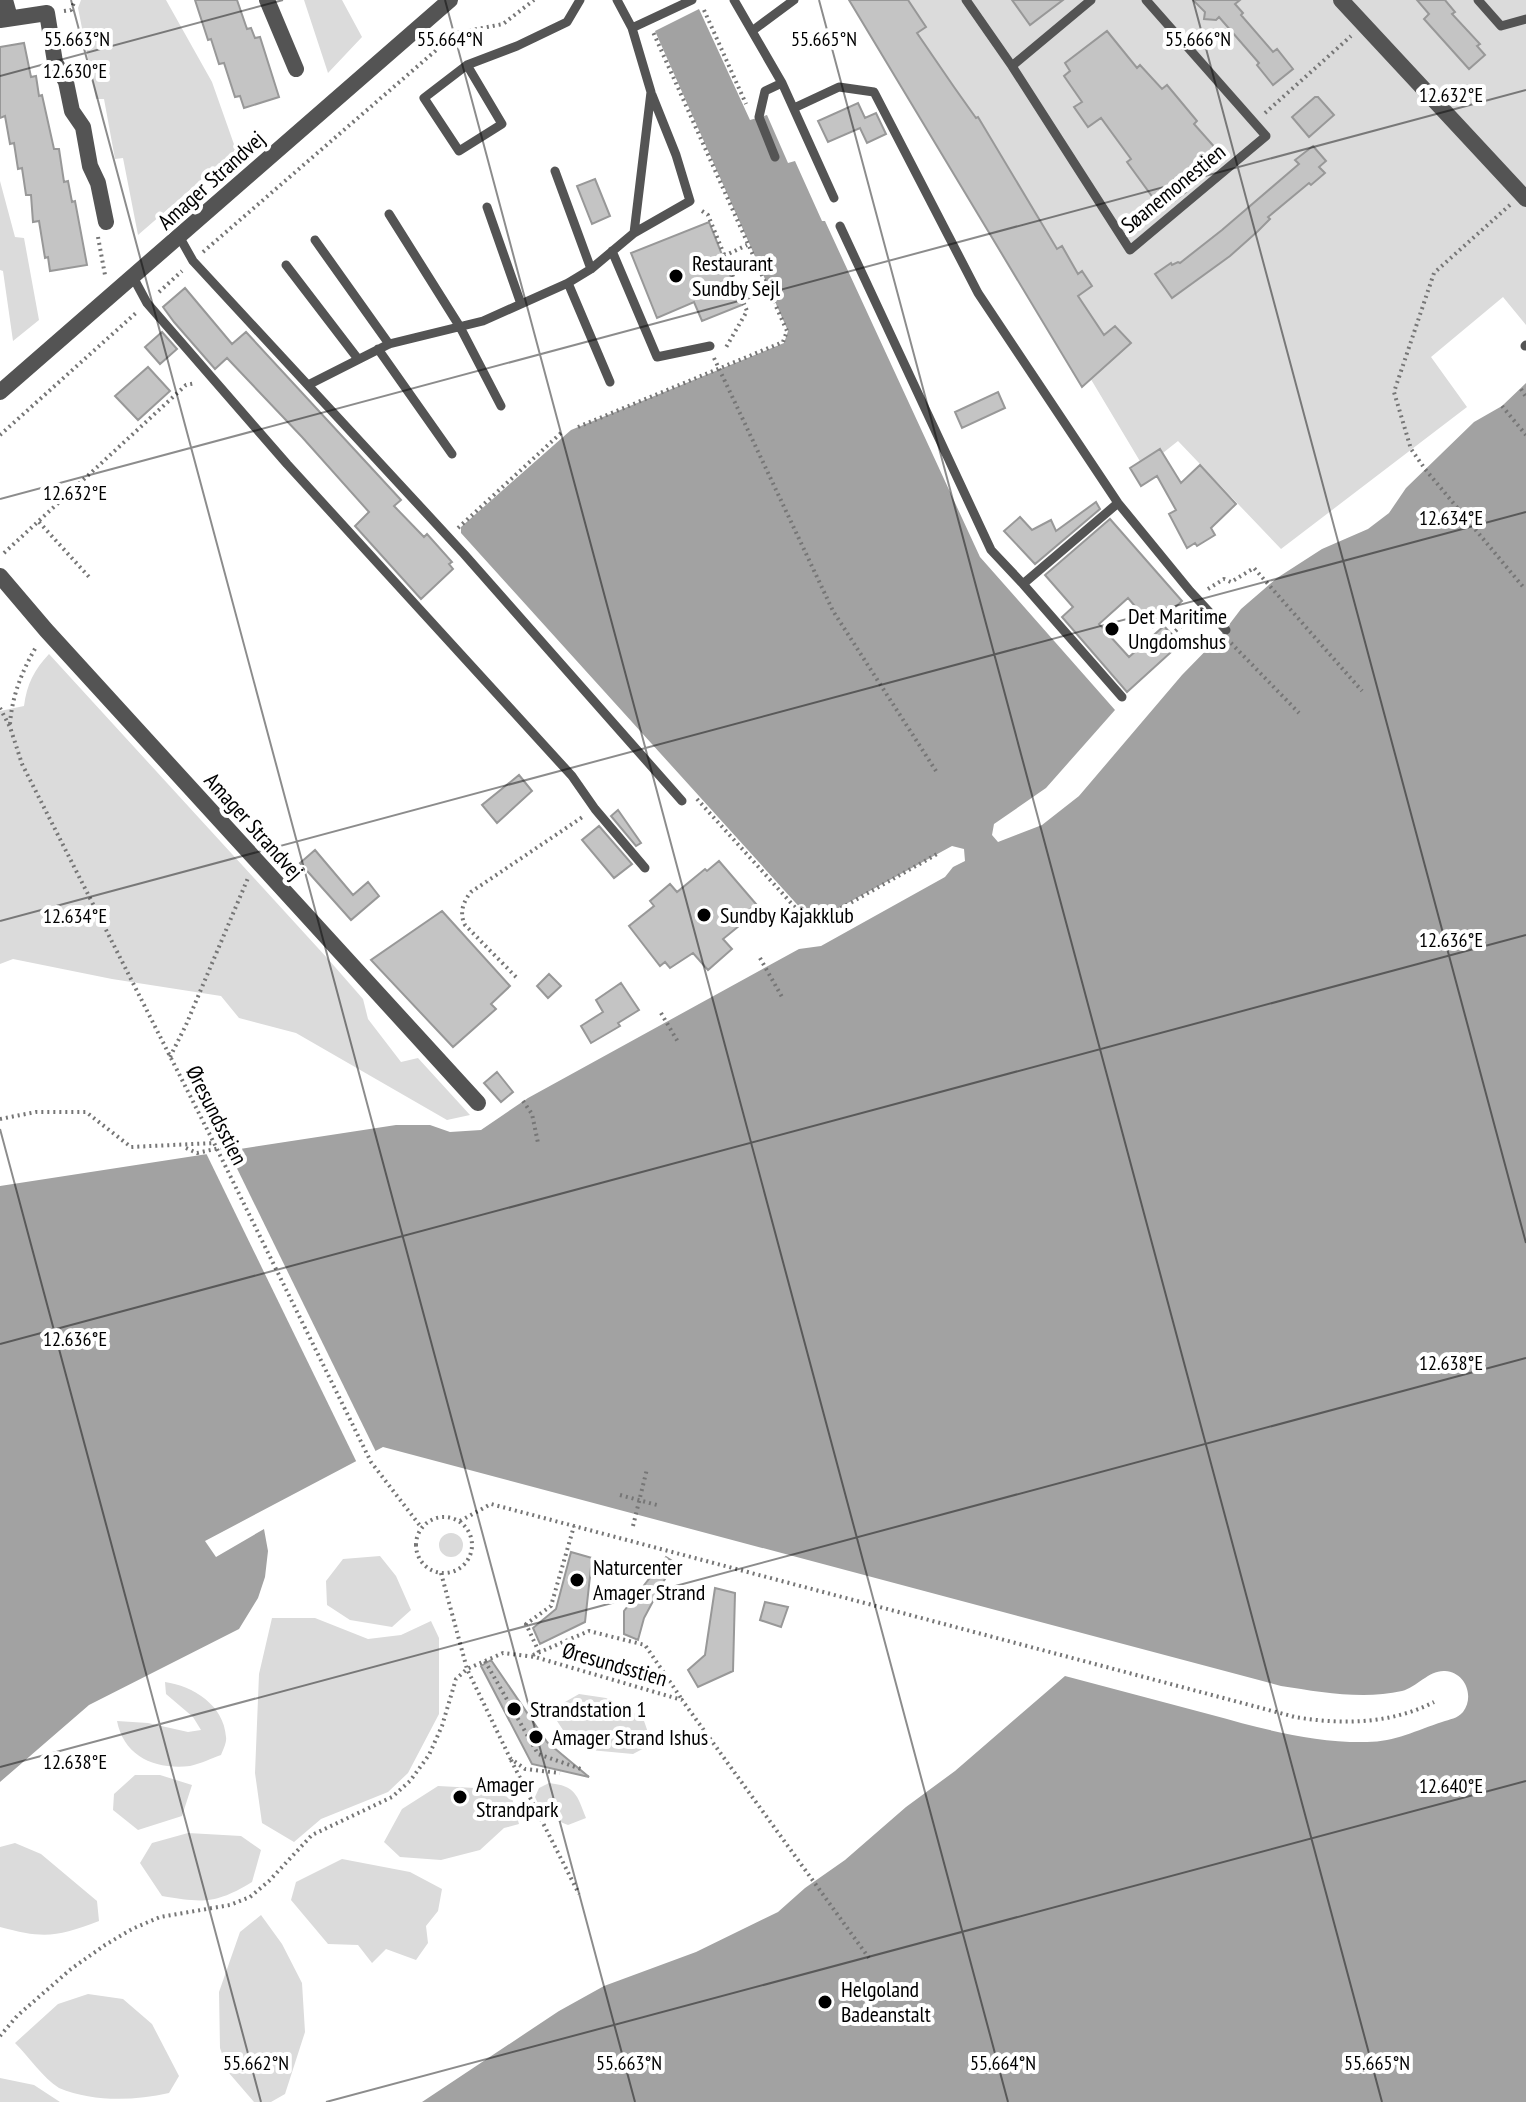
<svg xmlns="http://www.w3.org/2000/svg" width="1526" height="2102" font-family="'PT Sans Narrow',sans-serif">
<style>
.green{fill:#dbdbdb}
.water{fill:#a2a2a2}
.pier{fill:#fff}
.building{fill:#c4c4c4;stroke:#989898;stroke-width:2}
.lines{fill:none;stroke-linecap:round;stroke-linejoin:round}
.path{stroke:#767676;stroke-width:4;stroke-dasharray:2 4;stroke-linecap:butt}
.service{stroke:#545454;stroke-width:9}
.minor{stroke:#545454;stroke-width:16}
.tertiary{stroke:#545454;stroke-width:16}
.ticks{fill:none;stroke:#000;stroke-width:2;stroke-opacity:0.45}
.poi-dot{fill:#000;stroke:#fff;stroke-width:3}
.labels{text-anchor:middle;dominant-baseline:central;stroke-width:8;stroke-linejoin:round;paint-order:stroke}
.street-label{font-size:22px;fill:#000;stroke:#fff}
.poi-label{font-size:22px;fill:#000;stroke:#fff;text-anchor:start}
.ticks-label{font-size:20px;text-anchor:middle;fill:#000;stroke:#fff;stroke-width:8;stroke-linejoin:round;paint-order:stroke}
</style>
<rect width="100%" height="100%" fill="#fff"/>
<!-- green -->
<path class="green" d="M81 0H166L212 82 236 150 138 235 123 158 115 159 104 99H96L78 8Z
M304 0H342L362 37 328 73Z
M864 0H1526V325L1503 297 1431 357 1467 407 1281 549 1178 441 1144 468Z
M0 181 15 237 24 238 39 320 13 341 3 271 0 270Z
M49 654 328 959 363 999 368 1019 401 1062 418 1058 470 1115 447 1120 296 1033 239 1018 221 996 112 979 13 959 0 964V711L24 706C27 684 34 670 49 654Z
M439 1545a12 12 0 1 1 24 0a12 12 0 1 1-24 0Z
M380 1556 396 1576 411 1610 392 1627 350 1620 327 1605 326 1581 343 1559Z
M272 1618H315L368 1639 401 1635 431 1621 439 1638V1714L408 1773 388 1792 321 1819 294 1842 262 1823 255 1773 259 1674Z
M165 1682C193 1686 224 1705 226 1737 227 1742 223 1750 221 1755 212 1758 200 1764 190 1766 156 1770 124 1757 117 1721L148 1723 188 1732 201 1730 193 1717 166 1694Z
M579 1694 606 1698 643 1718 652 1744 633 1754 590 1750 563 1730 555 1718 558 1706Z
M135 1775H160L192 1785 182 1816 138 1830 113 1810 114 1794Z
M549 1783C576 1786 577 1795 586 1818L568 1825C551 1818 542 1814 535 1797L539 1788Z
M438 1786 475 1788 512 1798 519 1824 504 1828 480 1850 441 1860 400 1857 384 1842 402 1809Z
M188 1833 241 1836 261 1850 252 1882C216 1904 203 1903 162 1896L140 1863 152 1843Z
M15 1843 41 1854 97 1901 99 1921C57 1937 44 1939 0 1927V1847Z
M342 1859 410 1872 442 1889 438 1911 426 1926 428 1943 416 1960 386 1949 372 1963 358 1945 328 1944 291 1900 296 1882Z
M261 1915 282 1944 302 1983 305 2032 285 2094 271 2102H254L229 2073 220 2048 219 1992 240 1932Z
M88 1994 123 1999 152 2024 179 2076 169 2093C133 2101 93 2102 59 2088 43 2078 29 2057 15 2043L58 2004Z
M0 2078 34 2085 60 2102H0Z"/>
<!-- water -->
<path class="water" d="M699 9 750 120 767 115 788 163 795 161 822 221H825L980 557 1115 710 1046 788 994 824 992 835 998 842 1042 825 1079 796 1182 675 1222 634 1241 609 1277 578 1322 549 1368 529 1389 513 1406 488 1474 422 1502 406 1526 383V2102H422L559 2011 604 1986 696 1952 778 1912 805 1888 845 1860 906 1807 955 1771 1065 1676C1114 1689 1163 1702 1212 1715 1263 1729 1313 1743 1367 1742 1395 1742 1417 1730 1442 1722 1450 1719 1457 1719 1463 1712 1475 1696 1465 1672 1445 1671 1429 1670 1417 1687 1402 1691 1363 1700 1320 1692 1281 1686L383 1447 205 1541 216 1557 264 1529 268 1551 265 1577 258 1598 239 1629 89 1705 0 1782V1186L396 1125H430L450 1132 481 1130 528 1098 799 949 821 946 945 877 953 867 965 861 964 849 952 846 813 922 461 533V527L571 430 784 343 788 331 655 31Z"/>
<!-- pier -->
<path class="pier" d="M227 1148 377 1454 358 1465 205 1151Z"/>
<!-- building -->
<path class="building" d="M195 0H237L247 29 251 28 255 38 260 37 279 97 244 108 240 96 235 97 224 63 219 64 211 39 208 40Z
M849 0H908L926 27 917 33 954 87 976 118 978 117 1057 249 1062 246 1078 274 1082 271 1092 286 1078 296 1104 335 1115 326 1131 343 1082 387Z
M1012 0H1063L1030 25Z
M1193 0H1240L1235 4 1243 13 1241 15 1273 52 1277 49 1293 69 1273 85 1257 65 1259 63 1219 17 1216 20 1204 19 1205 12Z
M1417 0H1445L1455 12 1452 14 1480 44 1477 46 1485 55 1469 69 1424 19 1429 14Z
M1107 31 1137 68 1140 65 1162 89 1167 85 1197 121 1194 124 1218 151 1212 157 1216 161 1184 189 1186 192 1162 210 1127 162 1131 159 1101 118 1088 127 1074 107 1082 102 1064 76 1070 71 1065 63Z
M24 43 31 77 36 76 39 96 42 95 54 149H59L64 182 68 181 72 202 75 201 87 265 50 271 48 257 45 258 39 221 33 222 31 195H26L22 168 18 169 14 143 10 144 5 116 0 118V47Z
M1315 97H1318L1334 115 1309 137 1292 117Z
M858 103 865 118 876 113 886 134 867 143 860 128 828 142 818 121Z
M1313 146 1326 161 1319 167 1325 173 1311 185 1309 183 1268 217 1270 219 1258 231 1230 256 1172 298 1155 274 1171 263 1172 265 1178 262 1180 263 1222 230 1299 164 1295 160Z
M595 179 610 216 592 224 577 186Z
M709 222 742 305 702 321 694 302 657 318 631 253Z
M185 288 232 344 246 332 401 500 394 506 424 537 427 534 452 562 449 564 453 569 421 599 355 526 369 512 302 437 227 358 215 369 174 322 163 307Z
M162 332 177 349 160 364 145 347Z
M148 367 170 391 138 420 115 396Z
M998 392 1005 408 962 428 955 412Z
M1160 449 1181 483 1200 465 1236 504 1211 528 1215 535 1197 546 1195 543 1187 548 1169 514 1176 510 1157 476 1141 486 1130 468Z
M1096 502 1100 509 1035 564 1004 531 1020 517 1032 530 1051 520 1056 531Z
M1110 519 1182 601 1153 627 1128 598 1099 624 1129 657 1164 626 1180 644 1127 692 1062 617 1073 607 1045 575Z
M519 775 532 791 497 823 482 805Z
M618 810 641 843 636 846 611 816Z
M599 826 632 864 614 878 582 840Z
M315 850 353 895 368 882 379 896 351 920 300 863Z
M719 861 756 904 746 913 750 917 723 939 732 949 708 970 693 953 670 968 665 962 660 966 629 926 654 906 650 901 670 884 677 892 705 869 707 871Z
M442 911 510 986 491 1004 496 1009 453 1047 371 960Z
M549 974 561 986 548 998 537 986Z
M621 983 639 1010 618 1023 620 1026 591 1043 581 1026 603 1012 596 1000Z
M497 1072 513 1092 501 1102 484 1083Z
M571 1552 592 1558 585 1622 540 1644 533 1628 556 1609Z
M666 1557 674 1562 644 1618 638 1640 624 1634V1611Z
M715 1588 735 1593 733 1671 698 1687 688 1670 705 1655Z
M765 1602 788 1607 781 1627 760 1620Z
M491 1660 547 1742 589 1777 532 1764 481 1666Z"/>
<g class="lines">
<!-- path -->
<path class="path" d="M704 10 746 104
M64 11 71 10 75 0
M1265 113 1351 36
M1510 205 1434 273 1394 392 1411 449 1425 469 1524 588
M702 211 708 215 747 311 725 349
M98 237 105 275
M203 252 456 33 503 24 534 0
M724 256 747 245
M159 292 182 271
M714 358 833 611 936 771
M1521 389 1526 397
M1502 406 1526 435
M578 427 783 342 787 331 653 32
M0 435 137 312
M39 522 90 578
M458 528 561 433 562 435
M4 553 186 385 196 383
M1208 589 1224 579 1231 582 1254 568 1362 691
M1171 635 1193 615
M1231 643 1299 713
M0 708 10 727 22 764 214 1143 371 1462 421 1527
M10 724C12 696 22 671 36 647
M697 799 811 925 939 853
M760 958 782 997
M516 977 465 925C459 913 463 902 471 892L584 816
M661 1013 678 1042
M170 1057 186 1025 248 878
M523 1101 532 1114 538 1143
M0 1119 36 1112H86L131 1147 214 1143
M186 1148 197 1153 233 1145
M620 1495 657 1505
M416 1545a28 28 0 1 1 56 0a28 28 0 1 1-56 0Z
M460 1521 491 1504 1295 1717C1342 1725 1391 1724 1434 1702
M633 1526 647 1469
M441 1573 467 1669 510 1758 525 1769 560 1773
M539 1652 526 1624 551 1606 574 1526
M533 1655 589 1631 645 1645 681 1698
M485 1661 538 1754 581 1769
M511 1760 579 1894
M0 2036 17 2016 71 1969 105 1945 132 1929 160 1917 230 1905 250 1897 269 1881 312 1835 392 1797 410 1781 429 1755 442 1726 456 1679 467 1669 503 1653 535 1657 682 1700 869 1958"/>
<!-- service -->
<path class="service" d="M734 0 782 83 834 198
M966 0 1012 66 1130 250 1266 136 1146 0
M1478 0 1501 26 1526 19
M632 28 692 0
M752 31 794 0
M467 65 502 124 459 151 424 98 467 65 517 46 567 22 580 0
M1012 66 1091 0
M794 108 839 87 874 92 978 293 1118 503 1190 591 1226 630
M775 157 759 117 765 91 782 83
M555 171 591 269
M487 207 521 304
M389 214 460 327 501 406
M840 226 991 550 1023 584 1118 503
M634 233 690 201 676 155 652 95
M180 238 193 261 464 554 682 801
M315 240 389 344
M612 251 657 357 710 346
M286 265 358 359
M133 277 147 303 287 464 572 776 595 809 645 868
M568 283 610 382
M1525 346 1526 345
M378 349 452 454
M308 385 389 344 483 321 568 283 591 269 634 233 651 92 632 28 617 0
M1023 584 1122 697"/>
<!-- minor -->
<path class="minor" d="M5 0 10 18
M267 0 296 69
M1341 0 1526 199
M0 20 47 13 55 62 66 82 72 111 83 127 90 166 98 183 106 222
M0 576 46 630 478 1103"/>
<!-- tertiary -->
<path class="tertiary" d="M0 392 450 0"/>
</g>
<!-- ticks -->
<path class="ticks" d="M71 0 635 2102M445 0 1008 2102M819 0 1382 2102M1193 0 1526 1243M0 76 283 0M0 499 1526 90M0 921 1526 512M0 1129 261 2102M0 1344 1526 935M0 1767 1526 1358M326 2102 1526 1781"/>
<!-- markers -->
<g class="poi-dot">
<circle cx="676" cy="276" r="8"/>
<circle cx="1112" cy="629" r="8"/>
<circle cx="704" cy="915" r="8"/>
<circle cx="577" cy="1580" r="8"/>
<circle cx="514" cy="1709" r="8"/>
<circle cx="536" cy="1737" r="8"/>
<circle cx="460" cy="1797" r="8"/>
<circle cx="825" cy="2002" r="8"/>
</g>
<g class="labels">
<!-- street labels -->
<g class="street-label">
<text transform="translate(211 180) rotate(-42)">Amager Strandvej</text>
<text transform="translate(1173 188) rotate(-39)">Søanemonestien</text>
<text transform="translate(254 826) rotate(48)">Amager Strandvej</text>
<text transform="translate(217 1115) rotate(63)">Øresundsstien</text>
<text transform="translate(615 1664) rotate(16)">Øresundsstien</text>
</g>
<!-- poi labels -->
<g class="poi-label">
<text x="692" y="263">Restaurant<tspan x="692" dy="25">Sundby Sejl</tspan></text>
<text x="1128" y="616">Det Maritime<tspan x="1128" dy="25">Ungdomshus</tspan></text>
<text x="720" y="915">Sundby Kajakklub</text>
<text x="593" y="1567">Naturcenter<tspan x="593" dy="25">Amager Strand</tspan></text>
<text x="530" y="1709">Strandstation 1</text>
<text x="552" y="1737">Amager Strand Ishus</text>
<text x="476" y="1784">Amager<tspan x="476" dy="25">Strandpark</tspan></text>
<text x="841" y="1989">Helgoland<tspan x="841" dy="25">Badeanstalt</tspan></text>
</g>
</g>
<g class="ticks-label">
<text x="77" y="46">55.663°N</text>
<text x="450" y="46">55.664°N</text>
<text x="824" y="46">55.665°N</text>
<text x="1198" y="46">55.666°N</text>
<text x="75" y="78">12.630°E</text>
<text x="1451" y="102">12.632°E</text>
<text x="75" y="500">12.632°E</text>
<text x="1451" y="525">12.634°E</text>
<text x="75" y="923">12.634°E</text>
<text x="1451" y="947">12.636°E</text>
<text x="75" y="1346">12.636°E</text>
<text x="1451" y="1370">12.638°E</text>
<text x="75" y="1769">12.638°E</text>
<text x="1451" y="1793">12.640°E</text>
<text x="256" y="2070">55.662°N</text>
<text x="629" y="2070">55.663°N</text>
<text x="1003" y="2070">55.664°N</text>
<text x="1377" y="2070">55.665°N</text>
</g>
</svg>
